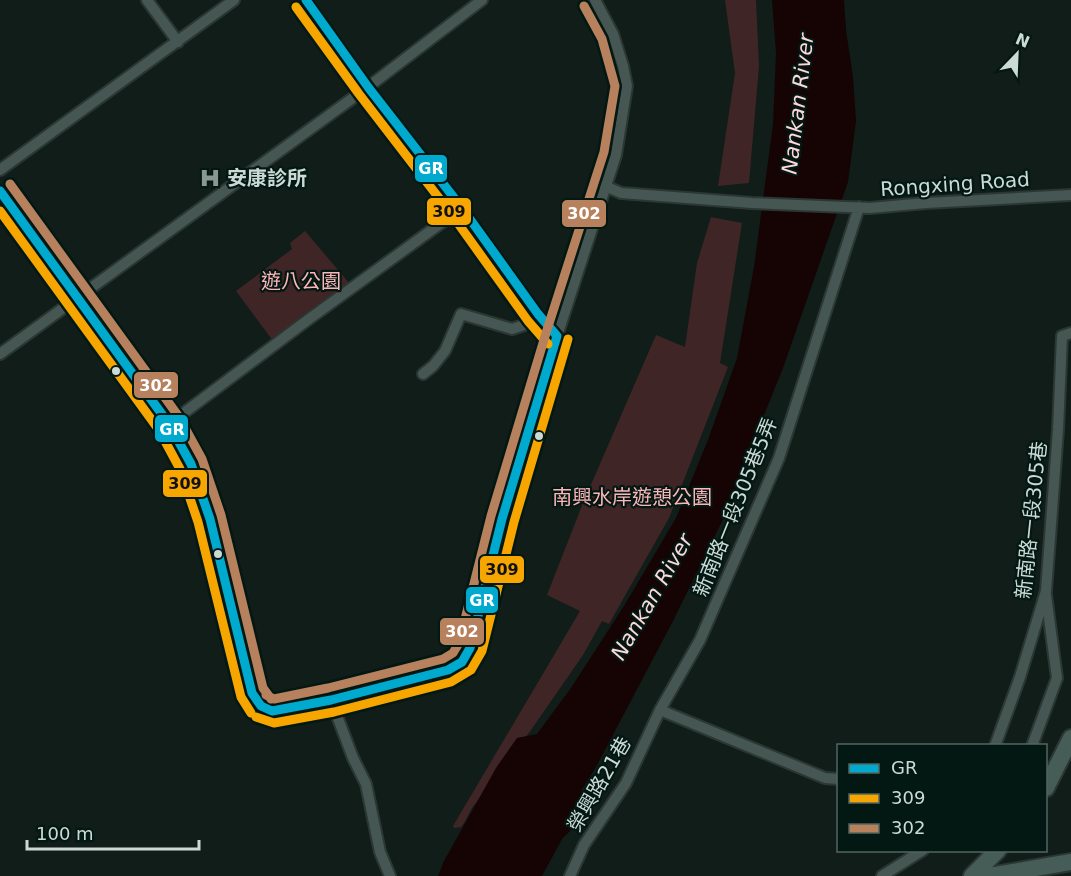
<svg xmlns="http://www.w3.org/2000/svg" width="1071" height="876" font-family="'DejaVu Sans','Noto Sans TC',sans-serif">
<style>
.green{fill:#402526}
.water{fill:#160304}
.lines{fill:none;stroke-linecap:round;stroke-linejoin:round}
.minor-casing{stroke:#2b3732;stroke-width:14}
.highway-casing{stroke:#2b3732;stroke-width:20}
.minor{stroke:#465652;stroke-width:10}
.highway{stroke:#455d56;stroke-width:16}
.bus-1-casing{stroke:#031813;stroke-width:14}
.bus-2-casing{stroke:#031813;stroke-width:14}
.bus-3-casing{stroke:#031813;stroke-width:14}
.bus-1{stroke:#00a9ce;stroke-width:9}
.bus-2{stroke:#f7a600;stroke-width:9}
.bus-3{stroke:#b6815c;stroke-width:9}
.bus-dot{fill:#ccdad5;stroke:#031813;stroke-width:2}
.labels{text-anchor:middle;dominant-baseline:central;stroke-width:4.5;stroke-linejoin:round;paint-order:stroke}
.poi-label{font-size:20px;font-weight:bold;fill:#ccdad5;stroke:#031813;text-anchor:start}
.street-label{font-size:20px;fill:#ccdad5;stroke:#031813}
.park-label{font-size:20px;fill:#fcb5b9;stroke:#031813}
.water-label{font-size:21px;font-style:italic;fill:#fed8da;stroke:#031813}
.line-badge{stroke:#031813;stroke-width:2}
.badge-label{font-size:16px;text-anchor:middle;font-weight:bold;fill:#fff}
.pale-badge-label{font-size:16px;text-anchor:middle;font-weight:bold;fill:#111}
</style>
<rect width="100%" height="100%" fill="#101d19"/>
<!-- green -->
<path class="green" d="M725 0H756L759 66 749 183 718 186 735 73Z
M711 217 742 223 720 363 728 367 669 518 609 624 602 621 583 655 531 730 472 808 464 823 461 827 454 828 453 826 580 611 547 595 583 503 656 335 685 347 697 263Z
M305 231 350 284 273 341 236 291 292 249 290 243Z"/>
<!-- water -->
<path class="water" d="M772 0H844L846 30 853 77 856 121 848 182 783 368 757 432 734 497 673 621 596 767 581 791 590 801 577 824 562 839 542 876H438L444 861 496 768 517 738 537 734 571 688 624 606 676 518 708 440 737 358 754 267 773 124 776 53Z"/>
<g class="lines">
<!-- minor casing -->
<g class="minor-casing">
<path id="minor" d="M147 0 178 42
M306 0 368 87 462 208 538 314 557 336
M0 170 234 0
M605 186 621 193 752 203 870 208 926 203 1071 195
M0 191 169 424 191 464 210 519 252 693 261 706 272 711 331 700 448 670 462 662 470 648 502 519 557 336 616 155 627 86 623 66 613 34 595 0
M0 354 368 87 482 0
M423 374 433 366 445 351 461 314 512 329 524 325 538 314
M169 424 309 319 462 208
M331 700 353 758 366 784 380 852 390 876
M660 710 825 778 838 779
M995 746 1020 677 1046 591 1058 430 1062 336 1071 333
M1032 746 1057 678 1046 595
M570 876 584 845 626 783 660 710 700 640 779 458 859 207
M882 876 923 850"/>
</g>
<!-- highway casing -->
<g class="highway-casing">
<path id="highway" d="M1046 788 1071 738
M972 876 998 850
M989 876 1071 862"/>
</g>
<!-- minor -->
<use href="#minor" class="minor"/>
<!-- highway -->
<use href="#highway" class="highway"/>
<!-- bus-1 casing -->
<g class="bus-1-casing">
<path id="bus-1" d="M306 0 368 87 462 208 538 314 557 336
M0 191 169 424 191 464 210 519 252 693 261 706
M261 706 272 711 331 700 448 670 462 662 470 648 502 519 557 336"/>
</g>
<!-- bus-2 casing -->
<g class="bus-2-casing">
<path id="bus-2" d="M296 7 359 94 452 215 528 321 548 344
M0 211 159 430 180 469 198 522 241 697 251 713
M256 717 274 723 334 712 451 682 471 670 482 651 514 522 568 339"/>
</g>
<!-- bus-3 casing -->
<g class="bus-3-casing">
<path id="bus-3" d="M10 184 179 417 202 459 221 515 263 688 271 699
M266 695 274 699 328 688 443 659 453 653 459 643 491 516 546 333 604 152 615 86 602 39 584 6"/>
</g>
<!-- bus-1 -->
<use href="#bus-1" class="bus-1"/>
<!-- bus-2 -->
<use href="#bus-2" class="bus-2"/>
<!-- bus-3 -->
<use href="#bus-3" class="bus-3"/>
</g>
<!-- icons -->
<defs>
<g id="hospital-bare" transform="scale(1.62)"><path d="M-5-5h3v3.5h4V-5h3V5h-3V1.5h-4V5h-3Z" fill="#8a9893" stroke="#031813" stroke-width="2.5" paint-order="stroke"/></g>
</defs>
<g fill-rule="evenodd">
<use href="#hospital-bare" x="210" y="178"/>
</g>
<!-- markers -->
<g class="bus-dot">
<circle cx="116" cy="371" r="5"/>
<circle cx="539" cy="436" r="5"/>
<circle cx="218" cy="554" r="5"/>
</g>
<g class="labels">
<!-- poi labels -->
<g class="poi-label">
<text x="227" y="178">安康診所</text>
</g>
<!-- street labels -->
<g class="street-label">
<text transform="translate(955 184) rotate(-4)">Rongxing Road</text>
<text transform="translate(735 507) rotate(-68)">新南路一段305巷5弄</text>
<text transform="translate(1031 520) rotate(-84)">新南路一段305巷</text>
<text transform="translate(599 784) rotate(-60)">榮興路21巷</text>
</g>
<!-- park labels -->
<g class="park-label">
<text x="301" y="281">遊八公園</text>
<text x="632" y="497">南興水岸遊憩公園</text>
</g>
<!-- water labels -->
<g class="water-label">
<text transform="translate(798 104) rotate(-83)">Nankan River</text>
<text transform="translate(652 597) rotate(-60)">Nankan River</text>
</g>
</g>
<g class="line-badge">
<rect x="414" y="154" width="34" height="29" rx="6" fill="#00a9ce"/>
<rect x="426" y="197" width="46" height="29" rx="6" fill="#f7a600"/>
<rect x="561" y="199" width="46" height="29" rx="6" fill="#b6815c"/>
<rect x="133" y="371" width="46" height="28" rx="6" fill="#b6815c"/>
<rect x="154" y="414" width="35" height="29" rx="6" fill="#00a9ce"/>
<rect x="162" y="469" width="46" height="29" rx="6" fill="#f7a600"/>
<rect x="479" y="555" width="46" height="29" rx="6" fill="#f7a600"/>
<rect x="465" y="586" width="34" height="28" rx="6" fill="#00a9ce"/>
<rect x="439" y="617" width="46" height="29" rx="6" fill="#b6815c"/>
</g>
<g class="badge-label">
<text x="431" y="174">GR</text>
<text x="584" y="219">302</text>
<text x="156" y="391">302</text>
<text x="172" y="435">GR</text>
<text x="482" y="606">GR</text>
<text x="462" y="637">302</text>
</g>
<g class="pale-badge-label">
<text x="449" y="217">309</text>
<text x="185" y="489">309</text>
<text x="502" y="575">309</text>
</g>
<!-- legend -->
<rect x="837" y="744" width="210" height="108" fill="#031813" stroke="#536661" stroke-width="1.5"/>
<rect x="849" y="764" width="30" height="9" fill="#00a9ce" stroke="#536661" stroke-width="1.5"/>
<text x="891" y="774" font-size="18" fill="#ccdad5">GR</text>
<rect x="849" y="794" width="30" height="9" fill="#f7a600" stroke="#536661" stroke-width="1.5"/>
<text x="891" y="804" font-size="18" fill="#ccdad5">309</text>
<rect x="849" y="824" width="30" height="9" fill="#b6815c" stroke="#536661" stroke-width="1.5"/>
<text x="891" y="834" font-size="18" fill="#ccdad5">302</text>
<!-- north arrow -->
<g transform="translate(1017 54) rotate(23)" stroke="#031813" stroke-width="4.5" paint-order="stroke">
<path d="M0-4.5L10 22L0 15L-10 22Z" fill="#ccdad5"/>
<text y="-9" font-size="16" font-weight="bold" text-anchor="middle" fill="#ccdad5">N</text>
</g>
<!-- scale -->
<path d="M27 840v9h172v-9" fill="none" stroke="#ccdad5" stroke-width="3"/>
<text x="36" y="840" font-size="18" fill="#ccdad5" stroke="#031813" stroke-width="4.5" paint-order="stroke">100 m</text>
</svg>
